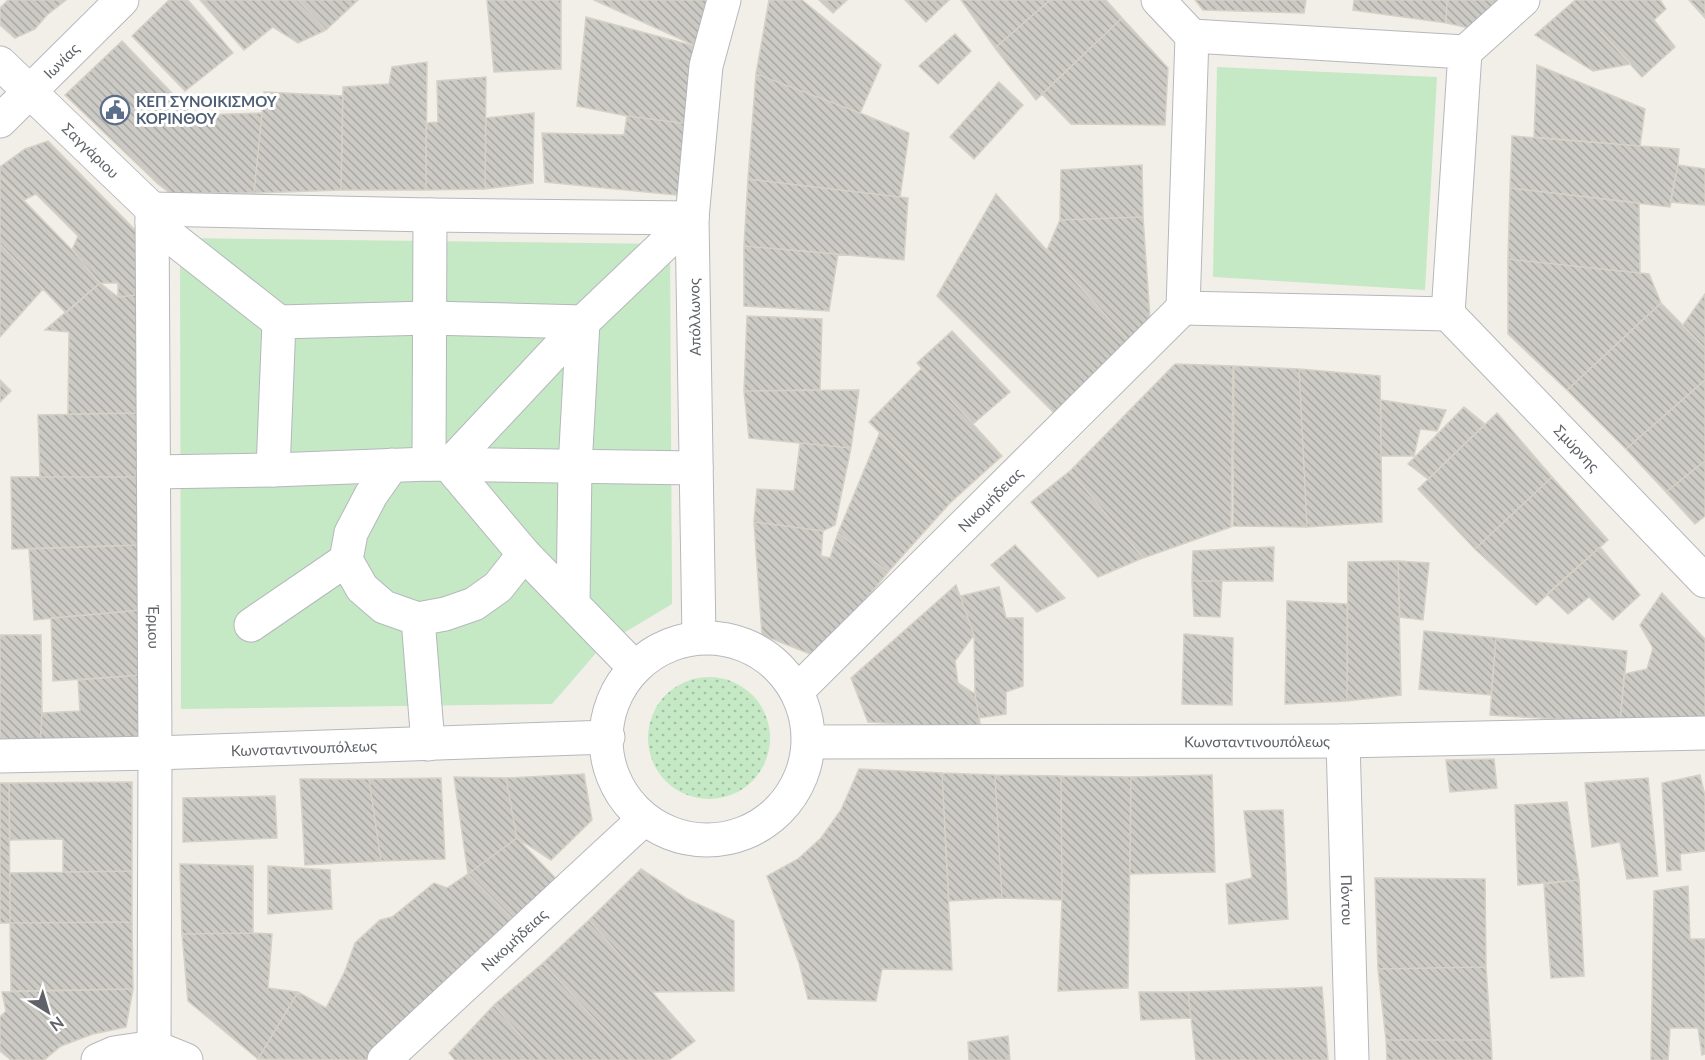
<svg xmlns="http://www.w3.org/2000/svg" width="1705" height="1060" font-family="Lato,sans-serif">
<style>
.grass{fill:url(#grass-dots)}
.green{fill:#c5e8c5}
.building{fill:url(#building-back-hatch);stroke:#d6d1c6;stroke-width:1.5}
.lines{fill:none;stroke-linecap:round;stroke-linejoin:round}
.street-casing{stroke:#b5b8bc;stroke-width:35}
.secondary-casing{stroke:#b6babf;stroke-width:35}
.street{stroke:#fff;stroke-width:33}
.secondary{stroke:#fff;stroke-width:33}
.labels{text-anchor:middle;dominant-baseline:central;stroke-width:6;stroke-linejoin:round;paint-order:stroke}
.street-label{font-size:15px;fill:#5f6368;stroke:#fff}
.service-label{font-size:15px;font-weight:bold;fill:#4e5e75;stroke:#fff;text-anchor:start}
</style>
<defs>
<pattern id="grass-dots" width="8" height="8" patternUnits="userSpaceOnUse" patternTransform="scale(1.5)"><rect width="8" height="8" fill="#c5e8c5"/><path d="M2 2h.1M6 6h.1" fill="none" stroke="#a3c0a4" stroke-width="1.8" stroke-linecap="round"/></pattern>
<pattern id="building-back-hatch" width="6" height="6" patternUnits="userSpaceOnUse" patternTransform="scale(1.5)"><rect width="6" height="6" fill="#cccac5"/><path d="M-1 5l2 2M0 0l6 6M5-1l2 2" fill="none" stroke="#a9a8a4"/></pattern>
</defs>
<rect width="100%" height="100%" fill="#f1efe8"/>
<!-- grass -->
<path class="grass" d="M648 738a61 61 0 1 1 122 0a61 61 0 1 1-122 0Z"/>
<!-- green -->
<path class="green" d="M1217 67 1437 77 1425 290 1213 277Z
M180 238 670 244 672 604 602 646 552 704 181 709Z"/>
<!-- building -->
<path class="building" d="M8 0H66L47 15 35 29 15 38 0 25V8Z
M169 0H188L233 53 185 91 132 36Z
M200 0H298L326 30 298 43 273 27 244 50Z
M298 0H358L326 30Z
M487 0H561V69L494 72Z
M594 0H711L698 47Z
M769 0H802L881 65 860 113 756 74Z
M819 0H847L833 13Z
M905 0H949L926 22Z
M961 0H1050L995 48Z
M1050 0H1106L1122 18 1036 100 995 48Z
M1195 0H1306L1304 13 1203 10Z
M1354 0H1447L1446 23 1353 10Z
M1447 0H1510L1478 30 1446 23Z
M1576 0H1660L1666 9 1654 20 1675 47 1642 77 1573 2Z
M1689 0H1705V18Z
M1573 2 1631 64 1593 71 1535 35Z
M586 17 698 47 689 124 627 116 577 106Z
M1122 18 1168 68 1165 125 1071 124 1042 94Z
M955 34 971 51 938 84 919 66Z
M122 41 193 115 262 113 254 193H170L158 184 65 95Z
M427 62 426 190H341L343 87 389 84 392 67Z
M1537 65 1645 109 1640 146 1534 137Z
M756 74 860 113 909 133 900 197 748 179Z
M486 77 485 189 426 190V123L438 122 437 81Z
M999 82 1023 105 974 159 950 137Z
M264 92 343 96 341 190 254 193Z
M534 113 533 183 485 189 486 118Z
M627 116 689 124 686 196 545 182 542 133 624 135Z
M1512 136 1679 149 1678 165 1670 207 1510 188Z
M48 141 145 240V294L118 297V283H100L72 250 78 236 36 194 24 200 0 176V167L25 149Z
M1142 165 1143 217 1060 220 1061 170Z
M1678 165 1705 169V205L1670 202Z
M0 176 72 250 100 283 66 313 0 244Z
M748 179 908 198 904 260 744 246Z
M1510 188 1639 203 1640 273 1508 259Z
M996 194 1128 340 1056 415 937 296Z
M1143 217 1150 318 1128 340 1047 250 1060 220Z
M0 244 43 289 0 337Z
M744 246 838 254 829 311 744 306Z
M1508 259 1649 274 1661 303 1567 390 1508 334Z
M100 283 118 297 145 294 139 413 68 414 69 332 45 330Z
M1705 294V348L1683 325Z
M1661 303 1705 348V380L1626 449 1567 390Z
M747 316 822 319 820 390 744 391Z
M952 331 1010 392 973 424 917 363Z
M1175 364 1233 366 1231 527 1143 558 1070 471Z
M1234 366 1299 369 1307 527 1233 526Z
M922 368 1002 456 950 503 869 422Z
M1299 369 1380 376 1382 522 1307 527Z
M0 380 11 391 0 402Z
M1705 380V461L1666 492 1626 449Z
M859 390 851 448 749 438 744 391Z
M1381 400 1446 410 1437 431 1420 429 1414 456H1381Z
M1464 407 1485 424 1428 479 1408 464Z
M139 413 142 477H40L38 415Z
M1497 413 1552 477 1475 549 1418 489Z
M880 432 950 503 888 572 838 533Z
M800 443 851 448 835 525 823 531 754 522 757 489 794 491Z
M1705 461V516L1695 524 1666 492Z
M1070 471 1143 558 1098 577 1031 502Z
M11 477H142V545L12 549Z
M1552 477 1608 540 1536 605 1475 549Z
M754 522 823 531 821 556 830 558 838 533 888 572 818 657 762 635Z
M142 545 141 610 34 620 29 549Z
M1015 545 1065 598 1037 612 991 565Z
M1274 547 1273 581H1192L1193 551Z
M1600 547 1640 595 1613 620 1589 597 1568 614 1547 594Z
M1398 561 1401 695 1347 701 1348 562Z
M1398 561 1429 563 1423 620 1400 617Z
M1192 581H1222L1220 617 1194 616Z
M956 585 974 635 955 661 958 683 975 694 981 729 868 722 851 678Z
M999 587 1006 618H1023V686L1006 692V714L979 718 975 694 974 635 960 596Z
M1662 593 1705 639V720L1620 723 1624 674 1647 669 1653 648 1640 625Z
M1287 601 1347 604V701L1285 704Z
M141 610 143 675 53 681 51 618Z
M1424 631 1496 638 1491 695 1419 689Z
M1184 634 1233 638 1232 705 1182 704Z
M0 635H41L42 713 40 746 0 743Z
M1496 638 1627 651 1620 723 1490 715Z
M143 675 145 740 40 746 42 713 80 711 78 680Z
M1494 759 1497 788 1450 792 1446 760Z
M859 769 942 773 952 970 882 969 876 1001 808 999 799 963 767 876 798 859 821 838 841 810Z
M942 773 995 775 1002 898 949 901Z
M584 774 592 820 551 860 517 838 506 778Z
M995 775 1061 776 1062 900 1002 898Z
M1212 775 1215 872 1130 874 1131 777Z
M1700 775 1705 796V851L1680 854 1681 870 1667 871 1662 783Z
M1061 776 1131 777 1128 988 1058 991 1062 900Z
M454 777 506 778 517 838 468 874Z
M441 778 445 859 381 861 369 779Z
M1648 778 1658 876 1627 879 1620 842 1592 847 1585 783Z
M300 779H369L381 861 305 865Z
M132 782V871L63 872V839L10 840 9 783Z
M0 783H9L10 923H0Z
M275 796 277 838 183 842V798Z
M1567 802 1579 880 1518 885 1515 805Z
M1283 810 1288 919 1229 924 1226 884 1252 878 1244 811Z
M517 838 559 882 515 921 468 874Z
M180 864 253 866V933L182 934Z
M268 866 330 870 332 909 268 914Z
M641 869 687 899 734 921V991L652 992 589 920Z
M132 871V922L10 923V873Z
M468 874 515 921 400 1028 345 971 355 943 380 920 392 917 434 883 447 888Z
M1375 878 1485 879 1486 967 1378 969Z
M1579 880 1584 976 1551 978 1544 884Z
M1688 886 1690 939H1705V1054L1702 1055 1698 1028H1670L1668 1060H1651L1654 891Z
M589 920 695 1041 669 1060H632L543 963Z
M132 922 133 989 11 991 10 923Z
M253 933 272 934 268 988 298 992 258 1059 188 1001 182 934Z
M543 963 632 1060H542L494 1005Z
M1486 967 1491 1040H1386L1378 969Z
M345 971 400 1028 365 1060 258 1059 298 992 326 1008Z
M1322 987 1328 1060H1196L1188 992Z
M133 989 126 1027 93 1034 61 1046 44 1060H11L0 1051V1017L6 1011 2 992Z
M1139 992H1188L1191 1018 1141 1020Z
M494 1005 542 1060H455L449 1053Z
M1008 1036 1010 1060H969L968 1042Z
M1386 1040H1491L1492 1060H1387Z"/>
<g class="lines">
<!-- street casing -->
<g class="street-casing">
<g id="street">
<path d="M1158 0 1192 36"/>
<path d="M1192 36 1183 308 1448 314"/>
<path d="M1192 36 1465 52 1448 314"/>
<path d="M1465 52 1523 0"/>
<path id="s1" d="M0 63 152 209"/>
<path id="s2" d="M152 209 155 753 154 1047"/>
<path d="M152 209 430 215 692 218"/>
<path d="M152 222 279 322"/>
<path id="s3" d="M1448 314 1705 581"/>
<path d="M429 464 430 215"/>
<path d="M392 465 371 495 351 533 346 560 362 588 384 607 418 619 445 614 474 604 498 587 524 554"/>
<path d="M273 470 279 322 428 318 583 322 575 467 573 603"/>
<path d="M154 472 273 470 429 464 696 468"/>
<path d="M418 619 428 744"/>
<path d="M251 625 346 560"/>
<path d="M699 637 692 218 706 66 724 0"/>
<circle cx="707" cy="739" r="101"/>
<path d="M635 668 524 554 449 465 583 322 692 218"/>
<path id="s4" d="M797 691 1183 308"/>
<path id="s5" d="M1343 741 1352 1060"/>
<path id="s6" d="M809 742 1343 741 1705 733"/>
<path id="s7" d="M0 756 155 753 608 737"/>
<path d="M98 1060 114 1053 154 1047 186 1060"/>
<path id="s8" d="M384 1060 644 819"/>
</g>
</g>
<!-- secondary casing -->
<g class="secondary-casing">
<g id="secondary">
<path id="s9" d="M0 121 122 0"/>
</g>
</g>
<!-- street -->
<use href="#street" class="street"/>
<!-- secondary -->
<use href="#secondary" class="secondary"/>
</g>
<!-- icons -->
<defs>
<g id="civic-ring" transform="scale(1.5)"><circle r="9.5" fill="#fff" stroke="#5c6f8a" stroke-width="1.5"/><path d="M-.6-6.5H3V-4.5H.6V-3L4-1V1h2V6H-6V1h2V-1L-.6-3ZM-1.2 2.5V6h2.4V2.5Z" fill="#5c6f8a"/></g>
</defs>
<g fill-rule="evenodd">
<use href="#civic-ring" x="115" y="110"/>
</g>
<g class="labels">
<!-- street labels -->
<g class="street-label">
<text stroke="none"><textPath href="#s9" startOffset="86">Ιωνίας</textPath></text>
<text stroke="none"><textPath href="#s1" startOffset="126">Σαγγάριου</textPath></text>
<text transform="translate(694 317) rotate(-91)">Απόλλωνος</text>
<text stroke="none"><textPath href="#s3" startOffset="186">Σμύρνης</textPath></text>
<text stroke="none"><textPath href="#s4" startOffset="272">Νικομήδειας</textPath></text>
<text stroke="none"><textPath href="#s2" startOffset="418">Έρμου</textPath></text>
<text stroke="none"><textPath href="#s6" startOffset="448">Κωνσταντινουπόλεως</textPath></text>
<text stroke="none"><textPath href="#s7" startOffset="304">Κωνσταντινουπόλεως</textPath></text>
<text stroke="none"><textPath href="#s5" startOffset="159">Πόντου</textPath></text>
<text stroke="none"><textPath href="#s8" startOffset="177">Νικομήδειας</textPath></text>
</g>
<!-- service labels -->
<g class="service-label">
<text x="136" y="101">ΚΕΠ ΣΥΝΟΙΚΙΣΜΟΥ<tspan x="136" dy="17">ΚΟΡΙΝΘΟΥ</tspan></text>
</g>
</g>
<!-- north arrow -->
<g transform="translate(48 1012) rotate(143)" stroke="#ffffff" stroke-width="4.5" paint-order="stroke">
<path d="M0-4.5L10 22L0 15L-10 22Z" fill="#5f6368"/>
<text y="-9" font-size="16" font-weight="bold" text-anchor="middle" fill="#5f6368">N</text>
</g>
</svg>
